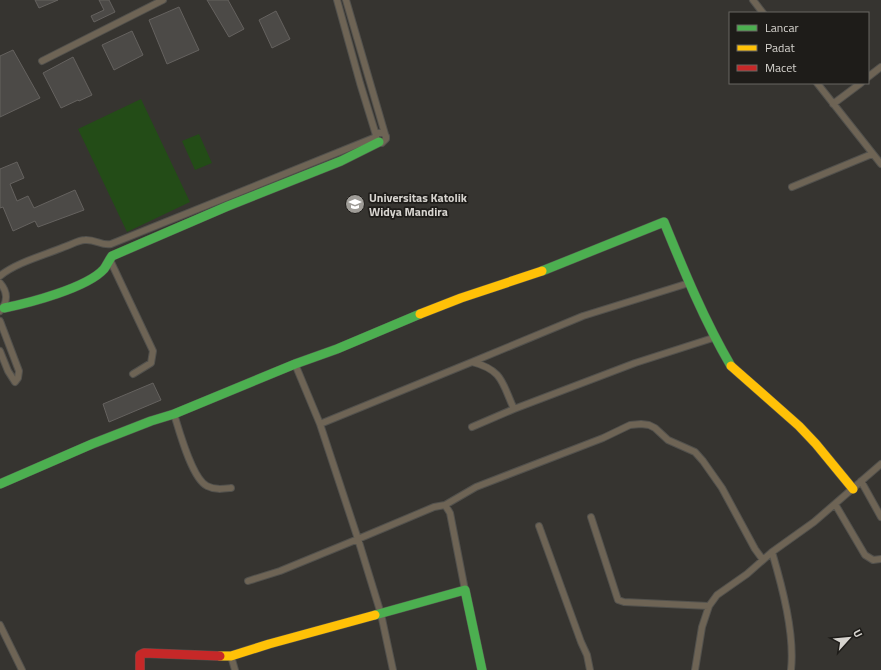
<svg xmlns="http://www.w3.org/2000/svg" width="881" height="670" font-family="'Titillium Web',sans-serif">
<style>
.green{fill:#234c17}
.building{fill:#4c4a47;stroke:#65625f}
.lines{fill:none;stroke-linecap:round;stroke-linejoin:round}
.street-casing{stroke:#52514d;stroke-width:8}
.fast-casing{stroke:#52514d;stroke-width:10}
.slow-casing{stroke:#52514d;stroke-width:10}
.jam-casing{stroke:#52514d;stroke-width:10}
.street{stroke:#6e6455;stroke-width:6}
.fast{stroke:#4caf50;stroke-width:9}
.slow{stroke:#ffc107;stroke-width:9}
.jam{stroke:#c62828;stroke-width:9}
.labels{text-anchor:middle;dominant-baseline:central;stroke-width:3.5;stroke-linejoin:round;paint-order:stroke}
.poi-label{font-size:12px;font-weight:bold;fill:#d7d4cf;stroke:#1e1c19;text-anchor:start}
</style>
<rect width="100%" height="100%" fill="#363430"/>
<!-- green -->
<path class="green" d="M141 99 190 202 127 232 78 129Z
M199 134 212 163 195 170 182 141Z"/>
<!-- building -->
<path class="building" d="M35 0H58L39 8Z
M99 0H109L115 12 94 22 91 16 104 10Z
M207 0H228L244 29 229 37Z
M179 7 199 50 167 64 149 20Z
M276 11 290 39 272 48 259 20Z
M132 31 143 55 114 70 102 45Z
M13 50 40 98 0 117V56Z
M73 57 92 95 79 101 78 100 61 108 43 73Z
M17 162 24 178 10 184 17 201 28 196 34 208 75 190 84 210 38 227 35 221 13 231 3 207 0 208V169Z
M153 383 161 400 109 422 103 404Z"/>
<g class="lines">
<!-- street casing -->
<g class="street-casing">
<path id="street" d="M337 0 360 83 376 135V140L382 143 386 139V136L383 133H378L376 135
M346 0 385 134
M753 0 763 13
M42 61 163 0
M868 77 881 67
M817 83 881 164
M833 104 861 83
M792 187 872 154
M110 260 153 351 151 363 133 374
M0 276C15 263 45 255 64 247 71 245 78 240 85 240 95 239 102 246 111 244L376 137
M0 283C8 292 8 302 0 311
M0 321 19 371 18 378 15 382 8 371 0 351
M472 362 583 316 689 283
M295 364 320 424 358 539 434 507 445 505 450 513 465 590
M174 414C179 430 192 479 207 486 215 490 222 489 231 488
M320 424 472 362C503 370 502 383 514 409L635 363 716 337
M472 427 514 409
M861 481 881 517
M835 504 865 555 873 560 881 559
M445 505 476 487 603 438 630 425 641 424 649 425 655 428 668 440 695 452 703 461 722 488 755 549 763 560
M591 517 618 600 624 602 709 606
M539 526 581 642 587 655 590 670
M772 552C782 586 795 634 791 670
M248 581 280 571 358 539 381 614 393 670
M0 625 22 670
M231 656 235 670
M695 670 702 627 709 606 717 595 747 574 772 552 814 522 881 464"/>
</g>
<!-- fast casing -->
<g class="fast-casing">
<path id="fast" d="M542 271 664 222C684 271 704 320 731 366
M4 308C29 303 87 288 104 269 107 265 109 260 112 256L228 206 341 161 379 142
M0 484 92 444 151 421 174 414 295 364 337 349 420 314
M375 615 465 590 482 670"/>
</g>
<!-- slow casing -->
<g class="slow-casing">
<path id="slow" d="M420 314 461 298 542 271
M731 366 799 426 816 444 853 489
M220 656H231L269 644 375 615"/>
</g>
<!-- jam casing -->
<g class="jam-casing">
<path id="jam" d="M140 670V655L144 653 220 656"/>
</g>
<!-- street -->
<use href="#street" class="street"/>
<!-- fast -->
<use href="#fast" class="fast"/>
<!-- slow -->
<use href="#slow" class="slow"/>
<!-- jam -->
<use href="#jam" class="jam"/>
</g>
<!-- icons -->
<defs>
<g id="university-disc" transform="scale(1)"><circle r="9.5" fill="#9f9c97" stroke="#1e1c19"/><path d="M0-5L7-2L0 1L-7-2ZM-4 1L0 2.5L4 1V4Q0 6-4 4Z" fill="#fff"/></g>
</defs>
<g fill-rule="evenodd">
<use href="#university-disc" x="355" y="204"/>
</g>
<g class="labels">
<!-- poi labels -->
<g class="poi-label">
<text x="369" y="197">Universitas Katolik<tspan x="369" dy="14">Widya Mandira</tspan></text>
</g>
</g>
<!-- legend -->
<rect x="729" y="12" width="140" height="72" fill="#1e1c19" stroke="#686662"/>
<rect x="737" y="25" width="20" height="6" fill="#4caf50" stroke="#686662"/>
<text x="765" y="32" font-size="12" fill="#d7d4cf">Lancar</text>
<rect x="737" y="45" width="20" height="6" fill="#ffc107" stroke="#686662"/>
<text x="765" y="52" font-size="12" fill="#d7d4cf">Padat</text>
<rect x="737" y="65" width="20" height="6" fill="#c62828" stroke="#686662"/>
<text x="765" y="72" font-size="12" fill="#d7d4cf">Macet</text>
<!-- north arrow -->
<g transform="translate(849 638) rotate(63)" stroke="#1e1c19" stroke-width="3" paint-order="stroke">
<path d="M0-3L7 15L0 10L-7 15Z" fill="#d7d4cf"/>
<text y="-6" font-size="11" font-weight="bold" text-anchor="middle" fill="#d7d4cf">U</text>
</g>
</svg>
